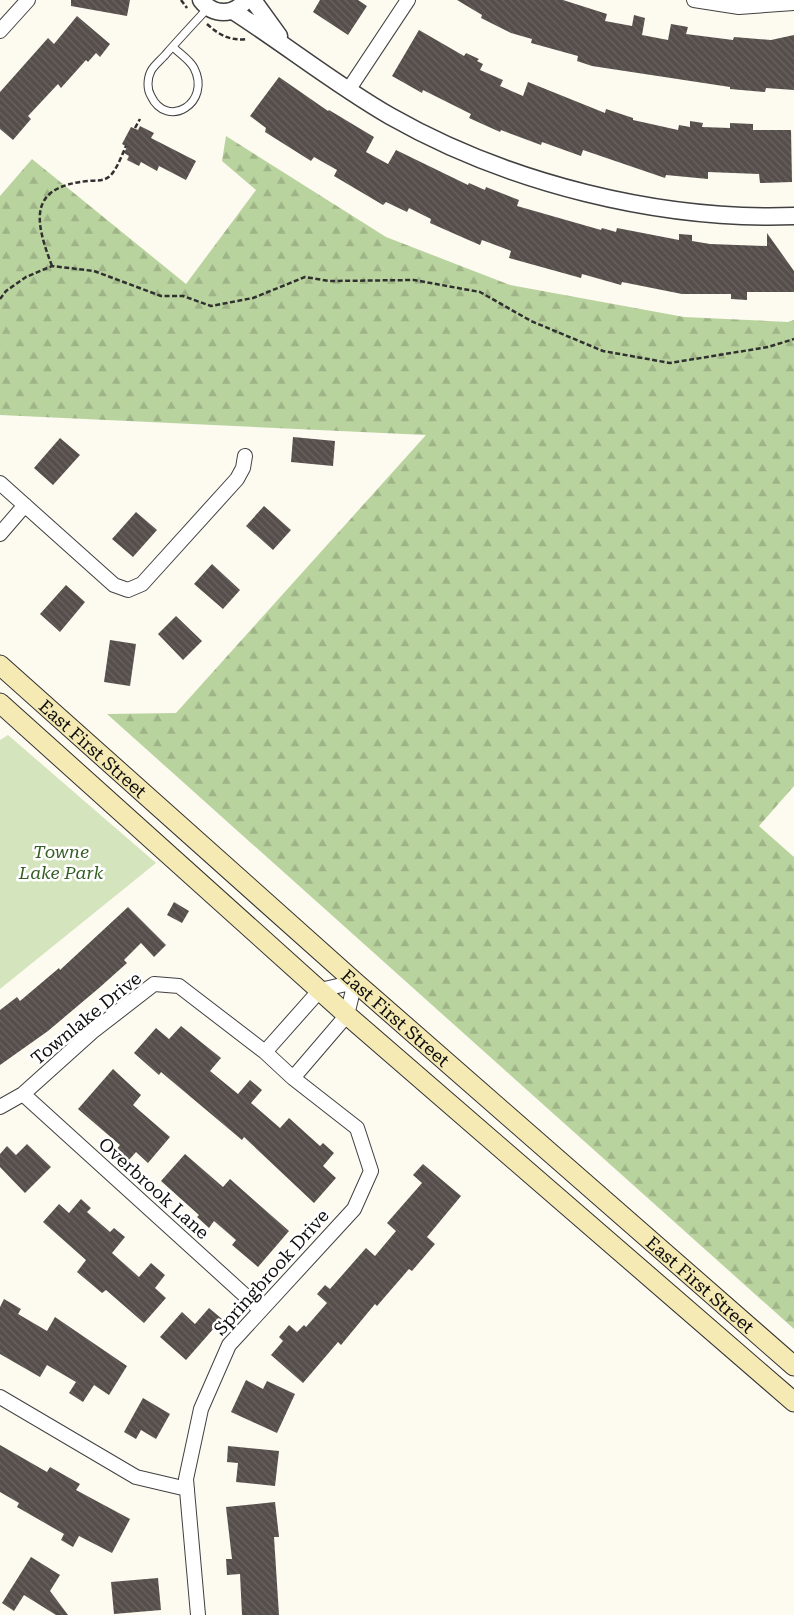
<svg xmlns="http://www.w3.org/2000/svg" width="794" height="1615" font-family="'Roboto Serif',serif">
<style>
.forest{fill:url(#forest-firs)}
.park{fill:#d4e4bd}
.building{fill:url(#building-back-hatch)}
.lines{fill:none;stroke-linecap:round;stroke-linejoin:round}
.service-casing{stroke:#414141;stroke-width:9}
.minor-casing{stroke:#414141;stroke-width:16}
.tertiary-casing{stroke:#414141;stroke-width:19}
.secondary-casing{stroke:#303030;stroke-width:21}
.path{stroke:#303030;stroke-width:2.5;stroke-dasharray:5 2.5;stroke-linecap:butt}
.service{stroke:#fff;stroke-width:7}
.minor{stroke:#fff;stroke-width:14}
.tertiary{stroke:#fff;stroke-width:16}
.secondary{stroke:#f5eab3;stroke-width:19}
.labels{text-anchor:middle;dominant-baseline:central;stroke-width:5;stroke-linejoin:round;paint-order:stroke}
.street-label{font-size:18px;fill:#0e0e0e;stroke:#fff}
.park-label{font-size:18px;font-style:italic;fill:#355e25;stroke:#fff}
</style>
<defs>
<pattern id="forest-firs" width="22" height="20" patternUnits="userSpaceOnUse" patternTransform="scale(1.25)"><rect width="22" height="20" fill="#b9d39e"/><path d="M5 1l3.5 6h-7zM16 11l3.5 6h-7z" fill="#9eb487"/></pattern>
<pattern id="building-back-hatch" width="6" height="6" patternUnits="userSpaceOnUse" patternTransform="scale(1.25)"><rect width="6" height="6" fill="#554e4b"/><path d="M-1 5l2 2M0 0l6 6M5-1l2 2" fill="none" stroke="#696361"/></pattern>
</defs>
<rect width="100%" height="100%" fill="#fdfaf0"/>
<!-- forest -->
<path class="forest" d="M226 136 386 237 510 285 684 317 788 322 794 320V786L759 826 794 857V1329L107 714 176 713 426 435 0 415V196L32 159 186 284 256 190 222 161Z"/>
<!-- park -->
<path class="park" d="M8 735 156 863 0 989V740Z"/>
<!-- building -->
<path class="building" d="M71 0H130L127 16 71 6Z
M320 0H358L367 6 348 35 313 12Z
M457 0H563L607 14 605 21 632 26 634 15 645 18 642 35 668 40 671 24 688 27 686 34 733 40 734 37 771 40 794 35V90L766 88 765 92 730 89V87L592 66 577 61 578 56 531 43 532 39 511 33 481 18 482 15Z
M77 16 110 44 100 57 96 53 88 62 86 60 61 88 58 84 28 116 31 119 13 140 0 129V92L48 38 54 44Z
M419 30 464 56 466 53 479 59 477 61 483 64 480 70 503 80 500 86 523 96 528 82 605 113 606 109 633 118V120L678 130 679 125 690 127V121L703 123 702 127 730 128V123L753 124V130H791L792 182 760 183 759 174 708 172V179L666 175 665 178 583 150 581 156 542 142 541 145 501 130 500 132 469 118 471 114 423 90 422 93 392 76Z
M279 77 328 111 329 110 374 137 366 152 388 164 396 150 468 185 469 183 485 190 486 187 519 200 517 206 601 230 602 228 616 232 617 228 679 240V234L692 235V241L710 244 767 246V233L794 271V292H747V300L731 299V294H682L622 282 621 285 582 274 581 278 509 258 511 251 482 240 480 245 464 238 430 223 431 219 409 208 407 212 386 202 383 205 334 176 337 170 314 157 311 161 265 132 266 128 250 116Z
M140 126 154 133 151 138 196 161 186 180 159 166 157 171 141 162 139 166 127 160 129 156 124 153 127 147 122 144 131 127 138 130Z
M293 437 335 441 333 466 291 462Z
M60 438 80 455 53 485 34 468Z
M264 506 291 530 273 550 246 526Z
M136 512 157 530 133 557 112 539Z
M212 564 240 590 223 609 194 584Z
M66 585 85 602 60 632 40 614Z
M176 616 202 641 183 660 158 634Z
M110 640 136 644 130 686 104 682Z
M174 902 189 911 182 923 167 915Z
M128 907 166 945 154 957 141 943 124 960 127 963 99 988 48 1031 0 1065V1010L17 997 20 1001 59 968 60 970Z
M181 1026 221 1058 210 1071 238 1094 250 1080 262 1090 251 1103 280 1128 289 1118 320 1146 323 1143 334 1153 323 1166 336 1178 314 1203 244 1137 242 1140 161 1072 159 1075 134 1053 156 1028 169 1039Z
M113 1069 141 1095 133 1105 170 1137 148 1163 136 1152 128 1161 116 1150 120 1145 78 1109Z
M27 1144 51 1167 25 1193 0 1167V1154L7 1146 16 1155Z
M185 1154 223 1187 230 1179 289 1231 258 1267 232 1245 236 1240 214 1221 209 1228 197 1217 199 1215 161 1181Z
M423 1164 461 1196 427 1237 435 1244 412 1271 409 1269 377 1306 375 1304 341 1345 338 1342 303 1383 271 1355 283 1341 279 1337 289 1325 297 1332 304 1325 306 1327 327 1303 317 1294 325 1285 330 1289 366 1248 375 1256 396 1231 387 1223 422 1183 413 1175Z
M81 1199 91 1208 87 1212 110 1232 114 1228 125 1237 112 1253 139 1277 151 1263 165 1275 155 1288 166 1298 144 1323 106 1290 102 1293 77 1272 86 1260 43 1222 59 1204 69 1213Z
M4 1299 21 1309 18 1314 47 1331 55 1317 127 1366 109 1395 94 1385 83 1402 69 1393 76 1382 47 1365 40 1377 0 1354V1307Z
M209 1308 222 1319 186 1360 160 1337 182 1312 195 1324Z
M246 1380 263 1389 267 1381 295 1394 277 1433 231 1412Z
M143 1398 170 1414 156 1439 141 1430 136 1439 124 1432Z
M0 1445 47 1472 50 1467 80 1484 76 1490 130 1519 112 1553 79 1536 73 1547 61 1540 64 1534 17 1507 19 1503 0 1492Z
M228 1446 279 1451 275 1486 236 1482 238 1463 227 1462Z
M275 1502 279 1537H274L279 1615H242L240 1574 227 1575 226 1559H232L226 1507Z
M31 1557 60 1575 50 1591 68 1615H56L24 1595 14 1611 2 1603Z
M158 1578 161 1610 114 1614 111 1582Z"/>
<g class="lines">
<!-- service casing -->
<g class="service-casing">
<path id="service" d="M173 47C179 53 190 60 194 68 212 103 167 130 151 96 147 89 147 79 151 71 154 65 162 59 166 54 180 38 194 23 208 8"/>
</g>
<!-- minor casing -->
<g class="minor-casing">
<path id="minor" d="M694 0 739 7 794 3
M0 31 28 0
M349 89 408 0
M0 483 114 585 128 590 142 584 237 479 243 468 245 456
M0 534 25 505
M265 1052 320 990 355 982 347 1015 293 1078
M23 1094 261 1310
M0 1107 23 1094 92 1032 154 984 179 986 265 1052 293 1078 357 1128 371 1171 354 1209 229 1345 201 1409 186 1479 198 1615
M0 1397 136 1477 187 1489"/>
</g>
<!-- tertiary casing -->
<g class="tertiary-casing">
<path id="tertiary" d="M201 0C213 16 234 16 246 0
M253 0 279 36
M233 11C286 45 336 85 390 116 508 183 659 221 794 216"/>
</g>
<!-- secondary casing -->
<g class="secondary-casing">
<g id="secondary">
<path id="s1" d="M0 665 355 982 794 1366"/>
<path d="M0 703 347 1015 794 1402"/>
</g>
</g>
<!-- path -->
<path class="path" d="M181 0 187 8
M207 24C219 35 230 41 247 39
M135 128 140 119
M52 266C35 221 27 187 88 181 96 180 103 182 110 176 117 169 122 155 126 146
M0 299 6 291 26 277 52 266 94 271 161 296H183L211 306 253 298 305 277 329 281 414 280 480 292 531 321 603 351 670 363 768 347 794 339"/>
<!-- service -->
<use href="#service" class="service"/>
<!-- minor -->
<use href="#minor" class="minor"/>
<!-- tertiary -->
<use href="#tertiary" class="tertiary"/>
<!-- secondary -->
<use href="#secondary" class="secondary"/>
</g>
<g class="labels">
<!-- street labels -->
<g class="street-label">
<text stroke="none"><textPath href="#s1" startOffset="125">East First Street</textPath></text>
<text transform="translate(86 1018) rotate(-39)">Townlake Drive</text>
<text stroke="none"><textPath href="#s1" startOffset="530">East First Street</textPath></text>
<text transform="translate(154 1188) rotate(42)">Overbrook Lane</text>
<text transform="translate(271 1272) rotate(-48)">Springbrook Drive</text>
<text stroke="none"><textPath href="#s1" startOffset="935">East First Street</textPath></text>
</g>
<!-- park labels -->
<g class="park-label">
<text x="61" y="851">Towne<tspan x="61" dy="21">Lake Park</tspan></text>
</g>
</g>
</svg>
